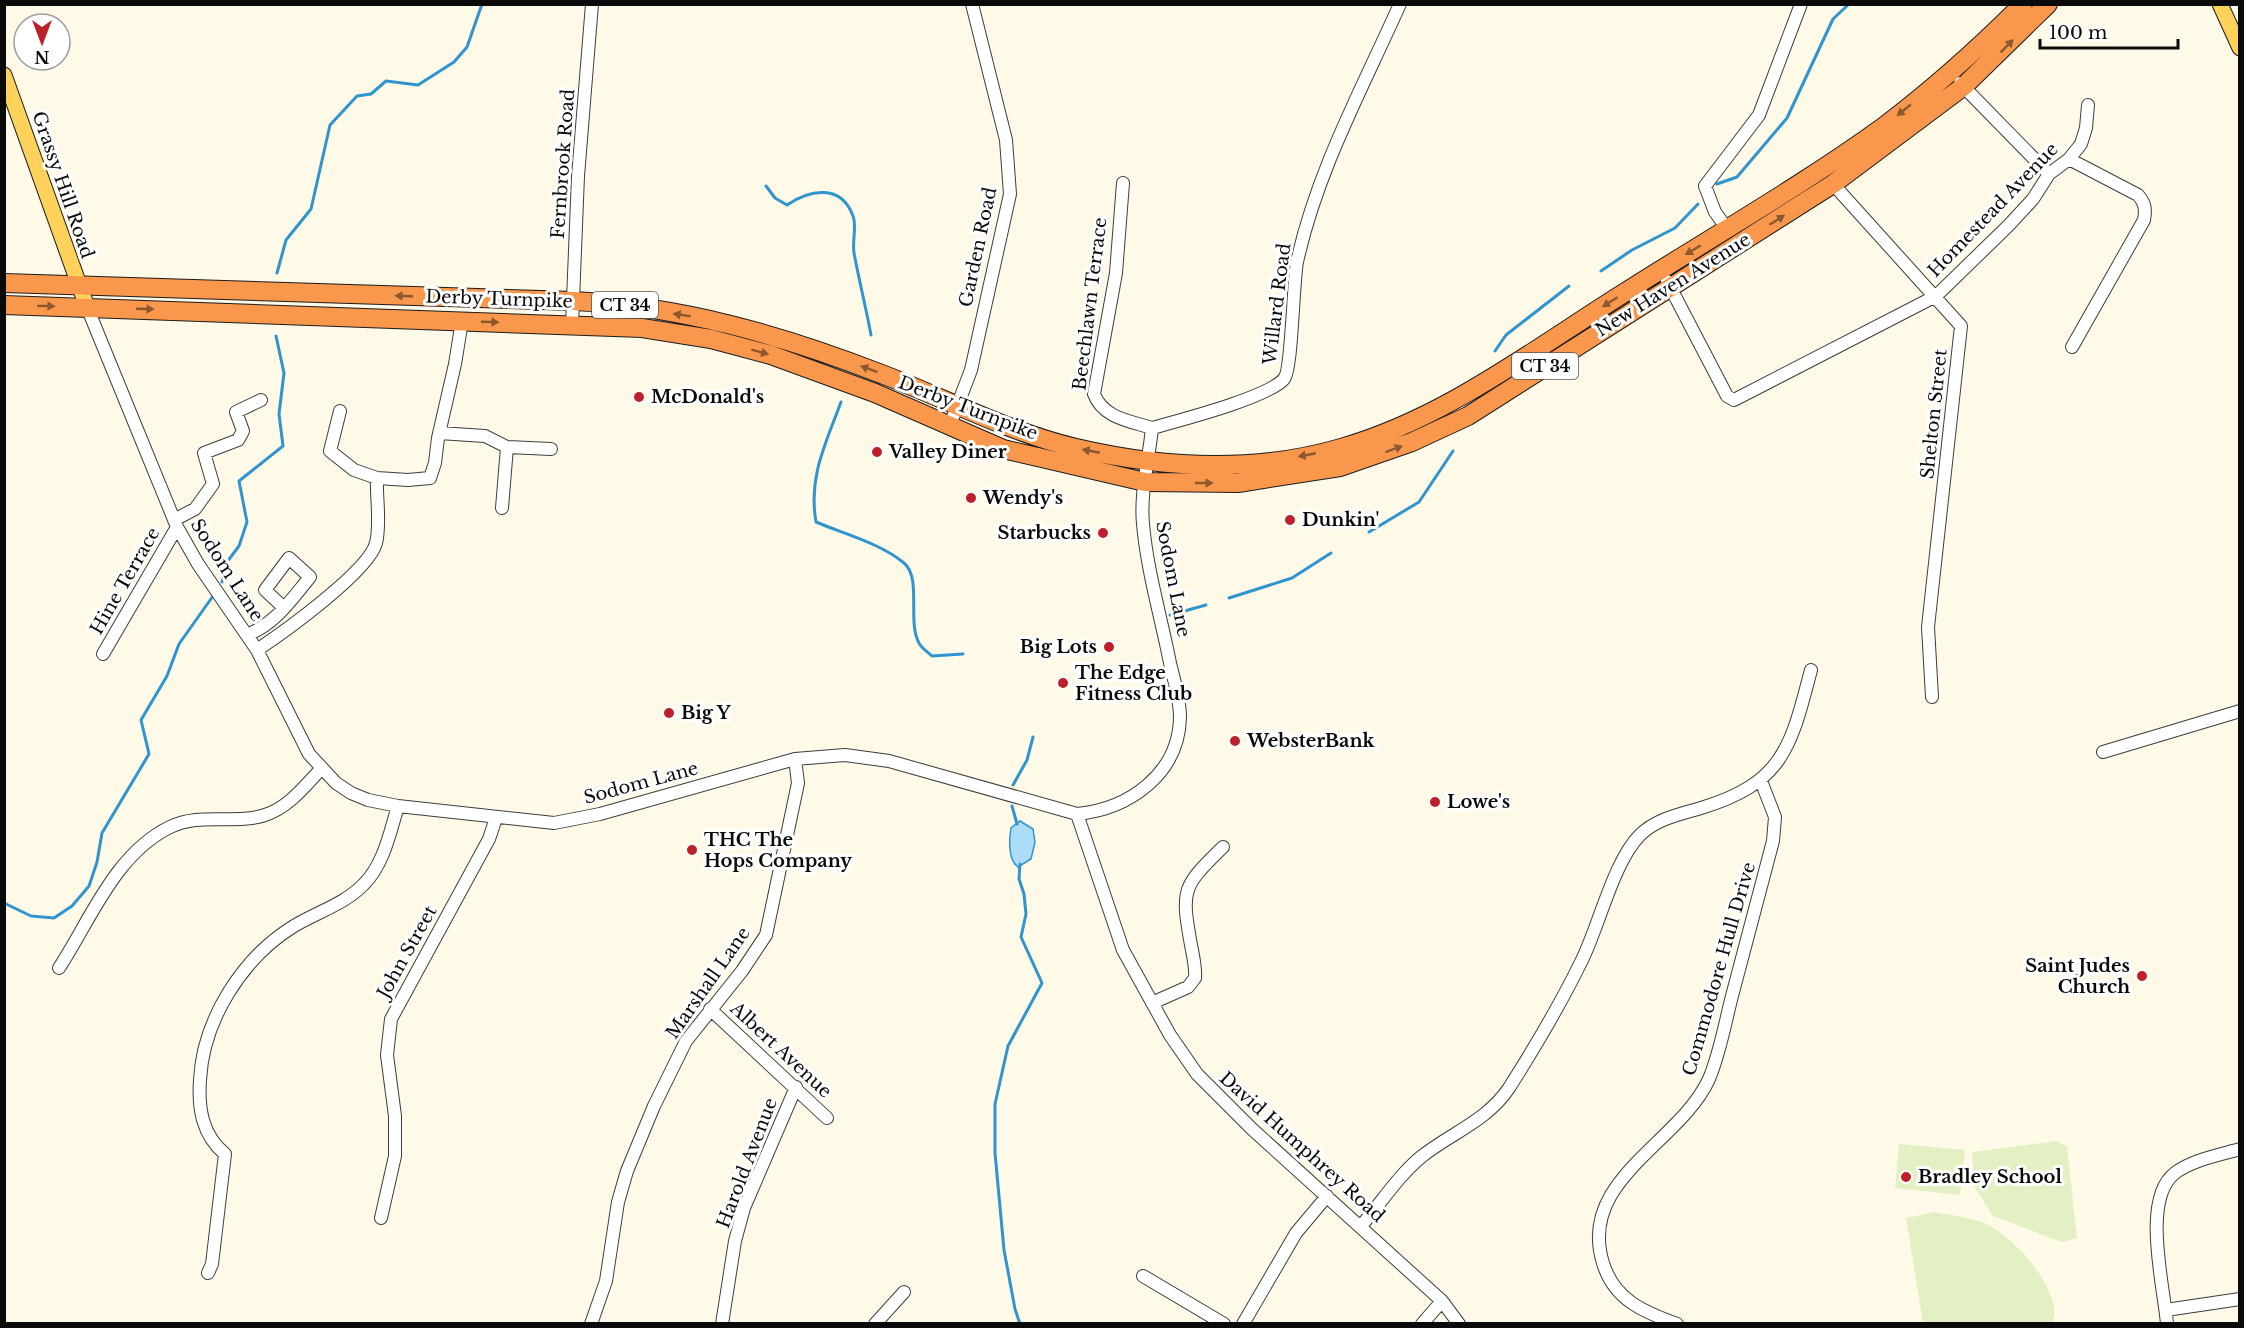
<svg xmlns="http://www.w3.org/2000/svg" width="2244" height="1328" font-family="'Libre Baskerville',serif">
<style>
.pitch{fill:#e2f0c3}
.water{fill:#abddf8;stroke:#3094d0;stroke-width:1.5}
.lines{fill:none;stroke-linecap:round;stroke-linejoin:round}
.stream{stroke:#3094d0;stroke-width:3}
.minor-casing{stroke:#3d3d3d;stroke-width:14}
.major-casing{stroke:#1b1b1b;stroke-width:17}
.highway-casing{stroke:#1b1b1b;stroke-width:20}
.minor{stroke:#fff;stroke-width:12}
.major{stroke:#fdd15a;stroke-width:15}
.highway{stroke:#f9974c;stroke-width:18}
.oneway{fill:#8d582e}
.poi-dot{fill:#bd202b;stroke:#fff;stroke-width:2}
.labels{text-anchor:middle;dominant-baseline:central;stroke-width:6;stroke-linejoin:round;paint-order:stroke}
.shield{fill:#fff;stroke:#545454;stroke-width:1.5}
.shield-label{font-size:16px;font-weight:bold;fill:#0a0a0a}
.street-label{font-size:18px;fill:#0a0a0a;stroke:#fff}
.poi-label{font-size:18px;font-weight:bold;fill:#0a0a0a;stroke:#fff;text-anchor:start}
</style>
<rect width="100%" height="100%" fill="#fffae7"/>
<!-- pitch -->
<path class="pitch" d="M2057 1141 2067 1147 2077 1238 2062 1242 1993 1216 1974 1186 1972 1152Z
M1899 1144 1965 1150 1960 1195 1895 1188Z
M1934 1212C1950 1215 1968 1217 1984 1223 2011 1233 2066 1293 2052 1323H1923L1906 1218Z"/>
<!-- water -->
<path class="water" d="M1020 821 1033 829 1035 842 1031 859 1018 867C1008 860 1009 840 1011 828Z"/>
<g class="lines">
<!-- stream -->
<path class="stream" d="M1717 184 1737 177 1787 118 1833 19 1849 4
M766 186 775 198 787 205C809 190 841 183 853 216 857 226 852 241 854 253 859 280 866 308 871 335
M1601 271 1632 250 1675 228 1698 204
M277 273 286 240 311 209 330 125 357 96 371 94 386 81 418 85 454 62 467 47 482 4
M1495 351 1506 335 1569 286
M841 402C826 443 808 477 816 522 844 534 880 543 904 563 922 578 907 622 919 643 921 648 928 652 932 656L963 654
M1369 532 1419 502 1453 451
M222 582 227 562 239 546 247 522 239 481 283 446 279 414 284 373 276 336
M1229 598 1292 578 1331 553
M1170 615 1206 605
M1013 785 1027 760 1033 737
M1012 806 1017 824
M1020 864 1019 879 1024 894 1026 914 1021 937 1042 983 1008 1046 995 1104V1153L1004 1250 1015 1309 1020 1324
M4 903 31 916 54 918 72 906 89 886 97 862 102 833 149 754 141 720 167 676 179 644 213 596"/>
<!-- minor casing -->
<g class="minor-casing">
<path id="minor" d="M1960 83 2049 174
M2069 159 2138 195C2145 203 2146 209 2144 220L2072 347
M1123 183 1116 273 1094 394C1103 418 1130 421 1152 428
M1833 184 1961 326 1928 627 1932 697
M1728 230 1715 212 1705 186 1759 115 1801 4
M1667 281 1727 396 1734 400 1936 296 2009 225 2033 199 2049 174 2069 159 2081 144 2086 128 2088 105
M87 307 177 527 198 564 257 650 309 754 336 783 351 793 368 800 398 806 554 823 600 814 795 759 845 755 889 761 1077 814C1129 809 1179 774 1180 717 1180 699 1174 680 1170 663 1161 617 1147 570 1143 524 1140 492 1149 459 1152 428 1180 420 1267 398 1284 379 1292 370 1293 283 1297 262 1317 171 1362 89 1400 4
M572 325 578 176 592 4
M340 411 330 451 354 470 377 478
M950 425 971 370 1010 194 1006 140 972 4
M439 433 485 436 507 447 551 449
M502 508 507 447
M174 520 195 509 213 484 204 453 238 440 243 431 236 412 261 400
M247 635C276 623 291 600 310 577L289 558 265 590 284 608
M257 650C284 632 369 571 376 543 381 523 376 498 377 478L408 480 430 478 435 463 438 438 455 364 462 321
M103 654 177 527
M2103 752 2240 711
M1077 814 1123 950 1170 1035 1197 1074 1252 1129 1442 1301 1459 1324
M59 968C91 919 115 854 170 827 200 812 235 825 265 815 288 808 305 786 321 769
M1152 1003 1188 987 1195 978C1196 967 1193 956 1191 945 1181 889 1182 887 1223 847
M710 1009 827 1118
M381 1218 395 1156V1116L387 1055 391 1019 489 839 496 818
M1361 1226C1381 1203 1398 1176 1421 1157 1451 1133 1487 1121 1509 1088 1535 1047 1560 1005 1581 962 1599 927 1613 862 1640 835 1656 819 1680 814 1701 808 1784 783 1791 746 1811 670
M208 1273 212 1264 225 1154C202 1135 198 1108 200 1080 203 1020 242 958 294 926 317 912 345 904 364 884 384 864 390 832 398 806
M1143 1276 1224 1324
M2166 1310 2240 1299
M591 1324 606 1281 618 1202 627 1171 654 1106 686 1041 742 971 766 935 798 783 795 759
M722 1324 735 1241 744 1208 796 1087
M875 1324 904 1292
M1243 1324 1296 1233 1327 1196
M1422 1324 1442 1301
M1677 1324C1644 1312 1614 1300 1603 1263 1577 1180 1680 1143 1709 1079 1720 1053 1725 1023 1732 996 1746 944 1759 893 1773 841L1775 817 1761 781
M2167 1324C2164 1286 2141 1199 2175 1173 2192 1160 2219 1155 2240 1149"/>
</g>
<!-- major casing -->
<g class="major-casing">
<path id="major" d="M2220 4 2240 48
M4 75 87 307"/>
</g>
<!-- highway casing -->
<g class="highway-casing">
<path id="highway" d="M4 283 574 301C680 306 781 335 879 373 945 398 1008 432 1076 448 1162 468 1255 473 1341 448 1444 419 1533 350 1624 293 1710 238 1800 187 1883 127 1932 90 1979 48 2023 4
M4 305 642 328 711 339 771 355 875 393 1003 449 1145 482 1238 483 1340 467 1412 442 1468 416 1833 184 1964 86 2048 4"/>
</g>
<!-- minor -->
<use href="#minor" class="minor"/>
<!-- major -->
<use href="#major" class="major"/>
<!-- highway -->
<use href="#highway" class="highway"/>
</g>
<!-- one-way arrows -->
<defs><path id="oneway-solid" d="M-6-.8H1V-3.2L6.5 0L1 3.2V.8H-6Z" transform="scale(1.5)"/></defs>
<g class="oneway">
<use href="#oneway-solid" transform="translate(2007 46) rotate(-45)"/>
<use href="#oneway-solid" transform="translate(1904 110) rotate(141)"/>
<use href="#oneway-solid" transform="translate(1777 220) rotate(-32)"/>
<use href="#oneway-solid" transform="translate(1693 250) rotate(149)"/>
<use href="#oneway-solid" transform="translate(404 296) rotate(-178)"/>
<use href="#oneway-solid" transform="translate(1610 302) rotate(148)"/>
<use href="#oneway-solid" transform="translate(46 306) rotate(1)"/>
<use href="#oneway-solid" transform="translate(145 309) rotate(2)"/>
<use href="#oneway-solid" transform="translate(682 315) rotate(-171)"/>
<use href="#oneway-solid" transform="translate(490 322) rotate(2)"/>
<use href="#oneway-solid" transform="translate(760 352) rotate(15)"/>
<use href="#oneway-solid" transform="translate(869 369) rotate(-160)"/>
<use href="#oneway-solid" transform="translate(1394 449) rotate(-20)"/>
<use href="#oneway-solid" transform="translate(1091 451) rotate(-169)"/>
<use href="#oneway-solid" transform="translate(1307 455) rotate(169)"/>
<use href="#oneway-solid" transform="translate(1204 483)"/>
</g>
<!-- markers -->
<g class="poi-dot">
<circle cx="639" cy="397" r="6"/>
<circle cx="877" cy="452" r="6"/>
<circle cx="971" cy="498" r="6"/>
<circle cx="1290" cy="520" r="6"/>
<circle cx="1103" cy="533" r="6"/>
<circle cx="1109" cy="647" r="6"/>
<circle cx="1063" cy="683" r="6"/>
<circle cx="669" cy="713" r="6"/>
<circle cx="1235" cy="741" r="6"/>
<circle cx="1435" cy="802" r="6"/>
<circle cx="692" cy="850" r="6"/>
<circle cx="2142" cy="976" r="6"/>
<circle cx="1906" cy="1177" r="6"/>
</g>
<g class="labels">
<!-- shield labels -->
<g class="shield">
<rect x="592" y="292" width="66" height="26" rx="4.5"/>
<rect x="1512" y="353" width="66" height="26" rx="4.5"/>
</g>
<g class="shield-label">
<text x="625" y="305">CT 34</text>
<text x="1545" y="366">CT 34</text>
</g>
<!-- street labels -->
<g class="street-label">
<text transform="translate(563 164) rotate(-86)">Fernbrook Road</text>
<text transform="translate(63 185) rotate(71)">Grassy Hill Road</text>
<text transform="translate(1993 210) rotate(-46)">Homestead Avenue</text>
<text transform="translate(978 247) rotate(-78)">Garden Road</text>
<text transform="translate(1673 285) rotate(-32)">New Haven Avenue</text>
<text transform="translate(499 299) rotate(2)">Derby Turnpike</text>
<text transform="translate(1090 304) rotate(-83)">Beechlawn Terrace</text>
<text transform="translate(1277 304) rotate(-83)">Willard Road</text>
<text transform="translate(968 408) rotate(21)">Derby Turnpike</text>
<text transform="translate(1934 414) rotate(-84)">Shelton Street</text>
<text transform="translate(227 570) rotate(57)">Sodom Lane</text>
<text transform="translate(1173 579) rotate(79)">Sodom Lane</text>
<text transform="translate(125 581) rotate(-60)">Hine Terrace</text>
<text transform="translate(641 783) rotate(-15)">Sodom Lane</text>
<text transform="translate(407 952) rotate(-61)">John Street</text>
<text transform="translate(1719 969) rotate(-74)">Commodore Hull Drive</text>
<text transform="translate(708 983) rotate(-55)">Marshall Lane</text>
<text transform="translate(781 1050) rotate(43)">Albert Avenue</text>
<text transform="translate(1302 1147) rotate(42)">David Humphrey Road</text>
<text transform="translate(747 1163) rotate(-69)">Harold Avenue</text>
</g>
<!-- poi labels -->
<g class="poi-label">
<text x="651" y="397">McDonald's</text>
<text x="889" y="452">Valley Diner</text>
<text x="983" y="498">Wendy's</text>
<text x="1302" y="520">Dunkin'</text>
<text x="1091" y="533" text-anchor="end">Starbucks</text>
<text x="1097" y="647" text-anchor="end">Big Lots</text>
<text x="1075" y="673">The Edge<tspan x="1075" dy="21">Fitness Club</tspan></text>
<text x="681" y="713">Big Y</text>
<text x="1247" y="741">WebsterBank</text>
<text x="1447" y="802">Lowe's</text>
<text x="704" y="840">THC The<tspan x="704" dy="21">Hops Company</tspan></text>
<text x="2130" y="966" text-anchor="end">Saint Judes<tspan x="2130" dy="21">Church</tspan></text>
<text x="1918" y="1177">Bradley School</text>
</g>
</g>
<!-- border -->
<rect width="2244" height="1328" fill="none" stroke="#0a0a0a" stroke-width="12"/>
<!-- north arrow -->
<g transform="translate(42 42) rotate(180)"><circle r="28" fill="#ffffff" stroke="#9d9d9d" stroke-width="1.5"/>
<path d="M0-4.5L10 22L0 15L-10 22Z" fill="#bd202b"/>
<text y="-9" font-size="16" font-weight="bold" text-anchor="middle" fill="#0a0a0a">N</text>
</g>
<!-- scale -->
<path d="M2040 39v9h138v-9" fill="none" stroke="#0a0a0a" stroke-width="3"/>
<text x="2049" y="39" font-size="18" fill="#0a0a0a" stroke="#ffffff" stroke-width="4.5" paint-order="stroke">100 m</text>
</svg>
